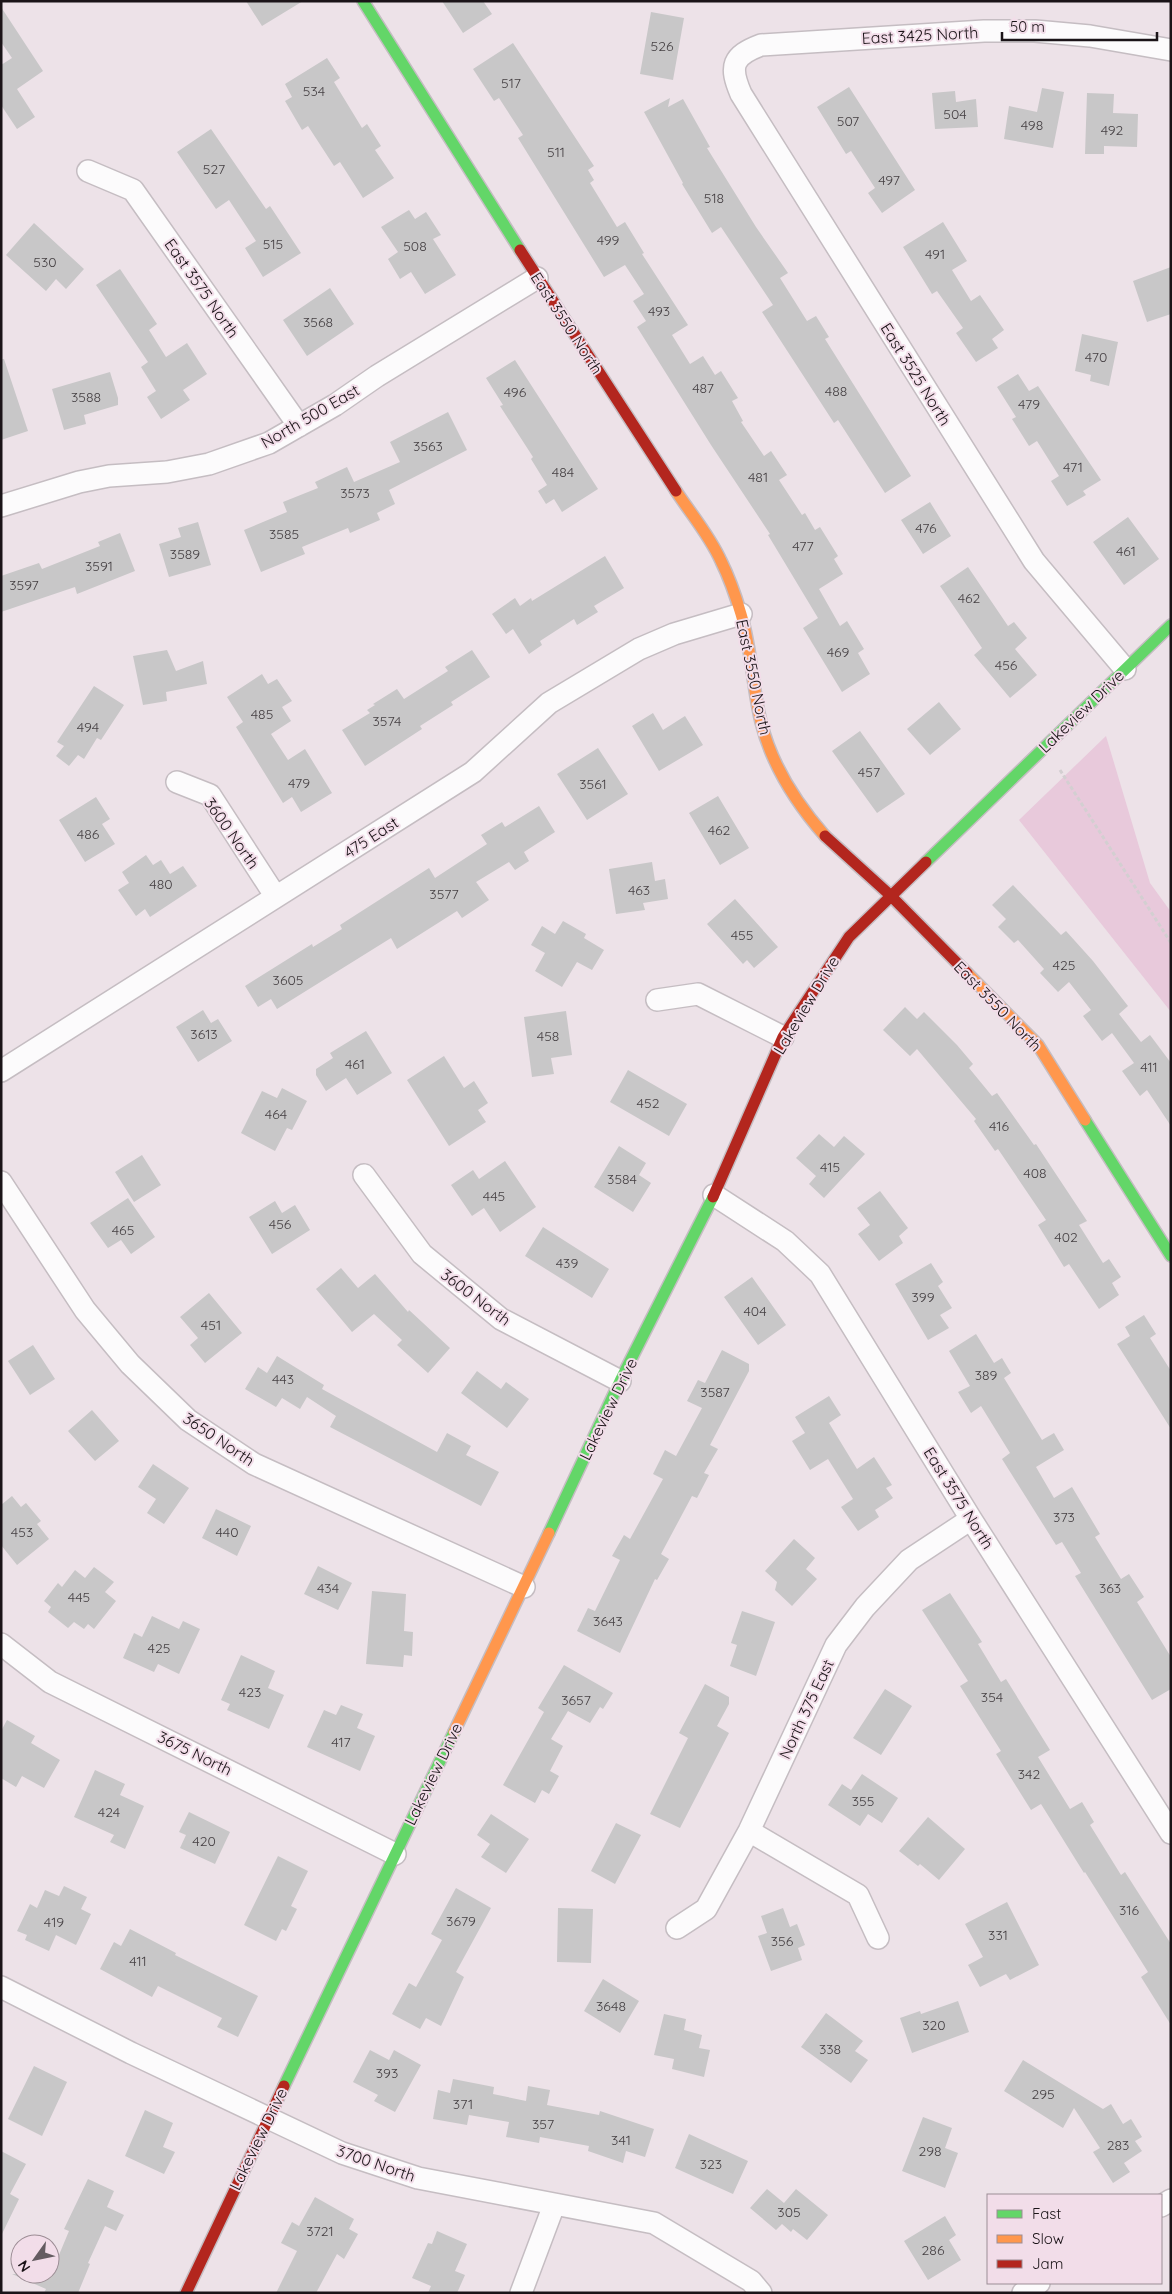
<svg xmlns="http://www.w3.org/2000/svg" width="1172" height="2294" font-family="Quicksand,sans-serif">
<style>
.green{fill:#e8c9db}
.building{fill:#c8c7c8}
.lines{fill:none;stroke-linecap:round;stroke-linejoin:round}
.street-casing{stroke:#c5bdc2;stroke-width:24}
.fast-casing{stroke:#c5bdc2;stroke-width:14}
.slow-casing{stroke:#c5bdc2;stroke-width:14}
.jam-casing{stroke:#c5bdc2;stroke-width:14}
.path{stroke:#d3cfd1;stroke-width:3;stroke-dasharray:4 2.5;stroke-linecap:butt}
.street{stroke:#fcfbfc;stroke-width:21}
.fast{stroke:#63d668;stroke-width:11}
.slow{stroke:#ff974d;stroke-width:11}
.jam{stroke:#b3261e;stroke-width:11}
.labels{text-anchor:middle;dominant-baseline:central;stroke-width:4;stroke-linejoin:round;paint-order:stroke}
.number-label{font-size:14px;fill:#464144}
.street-label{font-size:16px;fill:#1b1418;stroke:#f2dde9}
</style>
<rect width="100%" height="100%" fill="#ede2e8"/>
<!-- green -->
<path class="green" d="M1106 736 1150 883 1171 912V1012L1019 820Z"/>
<!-- building -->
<path class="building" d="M246 1H303L262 26Z
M442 1H483L492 14 463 33Z
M1 7 43 71 17 89 35 117 17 129 1 105V65L12 58 1 42Z
M651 12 684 18 673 80 640 74Z
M513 43 594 166 588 170 594 180 590 183 617 227 625 222 644 253 642 254 688 325 672 335 690 364 703 356 715 375 721 371 738 398 732 401 743 421 741 422 764 456 771 451 787 475 779 480 802 515 805 513 815 530 820 527 838 556 834 559 843 574 819 589 840 626 847 621 864 649 858 653 870 674 842 692 803 628 818 618 768 535 770 534 711 445 637 327 646 321 633 301 644 294 625 265 604 277 518 138 523 135 499 98 494 101 473 69Z
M327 58 340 78 334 82 362 128 367 124 381 146 375 150 394 178 363 198 340 162 334 166 308 126 302 130 285 101 292 97 285 84Z
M849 87 915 190 882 213 868 193 875 188 851 151 846 154 817 107Z
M1042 88 1064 92 1053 148 1004 139 1009 106 1037 112Z
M955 91 956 102 976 99 978 127 935 129 932 93Z
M1087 93 1114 94 1113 113 1138 114 1137 147 1104 146V154H1085Z
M670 98 668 107 683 99 710 147 707 148 756 227 788 273 780 278 807 321 816 316 829 337 825 339 911 476 885 493 838 420 834 423 762 312 773 305 721 227 712 233 682 184 683 183 644 112Z
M211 129 266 209 270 206 301 253 263 277 245 248 256 241 229 200 216 209 177 152Z
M409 210 415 219 426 212 441 235 433 239 456 275 425 294 411 272 400 279 388 259 398 252 381 227Z
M943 222 967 261 952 270 971 301 980 295 1004 330 992 339 998 348 976 362 956 333 963 328 937 291 932 294 903 247Z
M34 223 84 269 66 289 56 279 46 291 6 255Z
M1171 267V314L1147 322 1133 281Z
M120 269 157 324 149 330 166 357 187 343 207 374 183 390 190 400 161 419 147 397 156 391 141 367 148 362 96 285Z
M330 288 354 324 307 356 283 320Z
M1082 334 1118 342 1109 386 1090 381 1091 375 1075 371Z
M1 359H4L28 431 1 440Z
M515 360 598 489 562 512 554 499 546 504 538 491 547 485 531 459 533 457 500 406 503 405 486 378Z
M110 372 118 398V405L84 415 86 424 64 430 52 389Z
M1018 374 1029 391 1038 386 1101 480 1083 491 1086 495 1067 506 1051 481 1059 476 1037 441 1029 446 1012 419 1016 417 997 387Z
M448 412 467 450 389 490 395 504 377 513 380 520 350 533 348 528 302 547 305 554 261 572 244 530 287 512 283 502 318 488 315 482 347 467 354 482 400 462 390 442Z
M930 502 951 536 923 554 901 520Z
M1128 517 1159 559 1124 585 1093 542Z
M198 522 211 565 169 577 159 544 181 537 178 528Z
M120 533 135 571 77 594 75 587 1 612V576L39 563 42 569 100 546 98 542Z
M605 556 624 588 594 606 598 612 577 625 574 619 540 641 542 645 529 654 513 629 506 634 492 614 515 598 520 606 531 598 532 601Z
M968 567 1008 626 1014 622 1027 638 1015 649 1037 675 1010 698 974 655 982 648 940 586Z
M167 650 176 671 203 661 207 684 166 692 167 701 143 705 133 656Z
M472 650 490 677 451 702 453 705 420 726 422 729 365 766 342 730 370 713 367 710 375 705 373 704 397 689 404 699 448 671 445 667Z
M262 674 268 684 277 679 292 701 282 707 291 721 271 734 288 760 305 749 332 793 301 812 292 797 283 803 236 727 243 722 227 697Z
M94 686 124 705 101 740 97 738 84 759 78 755 69 766 56 756 64 746 57 742Z
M939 702 961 729 930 755 907 729Z
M653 713 663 730 685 716 703 745 659 771 632 726Z
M860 731 905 794 877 813 832 751Z
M598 748 628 794 587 820 557 774Z
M718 796 749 848 720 865 689 813Z
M96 797 110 819 102 824 115 844 85 862 59 820Z
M539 806 555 832 524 852 529 861 515 870 509 862 476 882 489 900 462 918 457 911 397 949 391 938 277 1009 271 999 258 1007 245 986 312 944 313 947 342 929 340 925 429 868 435 878 487 844 481 835 502 822 505 827Z
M146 855 153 865 161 860 170 874 183 866 197 886 150 917 145 909 136 916 118 890 129 883 122 872Z
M652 862 655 881 665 879 668 899 643 903 645 910 616 914 609 869Z
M1013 885 1061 935 1066 931 1093 961 1128 1006 1119 1014 1141 1042 1150 1035 1171 1063V1126L1147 1090 1140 1096 1122 1071 1134 1063 1112 1033 1102 1041 1083 1016 1091 1010 1069 982 1058 992 1040 973 1044 969 1018 940 1014 943 998 927 1006 919 992 905Z
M735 899 778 947 754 968 747 960 743 964 707 924Z
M563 921 586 934 584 938 604 950 592 970 577 962 562 987 535 971 545 953 531 945 542 926 555 934Z
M905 1007 917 1019 924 1012 957 1045 973 1064 969 1068 992 1096 997 1093 1034 1145 1036 1144 1087 1221 1079 1225 1103 1263 1109 1259 1121 1277 1112 1283 1119 1295 1099 1309 1069 1264 1064 1267 1038 1225 1046 1220 998 1149 995 1151 974 1121 976 1119 917 1049 910 1056 883 1030Z
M203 1010 211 1023 218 1019 232 1041 198 1062 176 1027Z
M566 1011 572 1055 551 1058 554 1074 532 1077 524 1017Z
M366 1031 392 1073 357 1095 346 1078 326 1091 316 1075V1069L333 1058 330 1053Z
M444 1056 464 1088 474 1081 488 1103 478 1110 486 1122 449 1146 407 1080Z
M628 1070 687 1104 669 1136 610 1102Z
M282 1088 307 1101 292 1130 287 1128 275 1151 241 1133 262 1091 277 1098Z
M819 1134 834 1147 844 1136 865 1154 824 1198 809 1184 816 1176 796 1158Z
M619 1146 646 1163 639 1175 651 1183 633 1212 594 1187Z
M142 1155 161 1185 134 1202 115 1172Z
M505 1161 536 1207 500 1232 484 1208 472 1216 451 1185 473 1170 479 1179Z
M880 1191 908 1228 899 1236 903 1243 879 1261 858 1234 870 1225 857 1208Z
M128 1198 155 1237 131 1254 121 1240 108 1248 90 1223Z
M275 1201 282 1213 295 1205 310 1230 272 1254 249 1217Z
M543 1227 609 1269 592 1298 525 1256Z
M931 1263 943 1282 938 1286 952 1308 940 1315 949 1328 928 1340 895 1284Z
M341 1268 358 1288 375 1274 408 1312 409 1310 450 1348 428 1373 397 1345 402 1340 374 1314 352 1332 316 1289Z
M752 1277 786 1325 758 1345 724 1297Z
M209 1293 242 1333 205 1363 190 1345 198 1338 180 1317Z
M1144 1315 1156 1334 1150 1338 1171 1371V1429L1117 1344 1130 1336 1125 1327Z
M976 1334 994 1363 1002 1358 1011 1373 1004 1378 1042 1440 1054 1433 1064 1450 1036 1467 1054 1498 1072 1487 1100 1534 1095 1537 1121 1579 1129 1574 1144 1597 1137 1602 1171 1657V1689L1152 1700 1075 1576 1081 1573 1062 1542 1056 1545 1002 1459 1010 1453 981 1406 971 1413 958 1392 970 1386 949 1351Z
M33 1345 55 1379 30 1395 8 1361Z
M722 1350 749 1364V1371L710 1445 718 1449 704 1473 709 1475 697 1498 692 1496 661 1554 669 1559 657 1580 655 1579 620 1653 577 1631 588 1608 595 1611 620 1560 612 1556 624 1535 630 1539 663 1479 653 1474 665 1450 676 1456 702 1408 687 1401 698 1380 705 1383Z
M277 1356 324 1385 322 1389 437 1452 447 1433 471 1446 466 1455 499 1472 481 1506 330 1427 336 1416 307 1397 300 1409 282 1398 276 1407 245 1389 258 1367 267 1373Z
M477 1371 501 1389 506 1382 529 1399 507 1428 461 1393Z
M829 1396 841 1415 829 1423 857 1469 874 1457 892 1485 886 1488 893 1498 875 1510 879 1517 858 1531 841 1507 853 1499 828 1459 810 1470 792 1441 805 1433 795 1417Z
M92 1410 119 1441 95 1461 68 1431Z
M153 1464 189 1488 164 1524 147 1513 156 1499 138 1487Z
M12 1496 21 1507 26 1503 41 1521 37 1524 49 1539 17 1565 1 1545V1505Z
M216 1509 251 1526 237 1556 202 1538Z
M794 1539 815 1558 806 1569 817 1579 792 1606 775 1590 777 1582 765 1571Z
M318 1566 352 1583 338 1610 304 1594Z
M94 1567 114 1582 105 1592 116 1601 94 1629 88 1624 84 1629 74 1622 68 1628 48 1612 51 1607 44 1601 58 1583 62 1587 75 1570 85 1578Z
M372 1591 406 1594 404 1631 413 1632 412 1656 404 1655 403 1667 366 1664Z
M950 1593 982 1642 978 1644 1001 1682 1006 1679 1050 1750 1038 1757 1070 1809 1082 1802 1094 1822 1090 1825 1121 1875 1125 1872 1171 1944V2025L1141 1977 1148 1972 1085 1872 1084 1873 1041 1804 1031 1810 996 1754 1001 1751 960 1686 968 1681 922 1610Z
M742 1611 775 1622 756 1676 730 1666 737 1645 731 1643Z
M152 1616 179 1629 183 1621 200 1629 179 1674 158 1664 154 1672 123 1658 134 1633 142 1637Z
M241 1655 275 1671 268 1688 284 1695 269 1729 227 1710 230 1704 221 1700Z
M564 1665 613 1693 603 1709 600 1707 590 1723 568 1711 551 1739 563 1746 550 1771 559 1776 549 1794 542 1790 535 1803 503 1785 544 1712 538 1708Z
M705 1684 729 1697V1704L717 1726 729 1733 680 1828 650 1814 688 1738 679 1733Z
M885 1689 912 1706 881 1755 853 1738Z
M341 1705 363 1714 357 1728 375 1736 360 1771 307 1747 324 1710 336 1715Z
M7 1720 35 1736 31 1743 60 1760 44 1788 22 1776 16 1787 1 1778V1731Z
M95 1770 125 1784 120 1795 144 1806 125 1849 110 1842 114 1835 74 1817Z
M862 1774 898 1798 882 1823 868 1814 860 1826 828 1805 842 1784 851 1790Z
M189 1812 230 1832 215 1864 180 1848 186 1835 179 1832Z
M491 1814 529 1839 506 1873 481 1857 490 1844 477 1835Z
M928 1817 965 1849 939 1880 920 1864 918 1866 899 1851Z
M616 1823 641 1835 615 1884 591 1871Z
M278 1856 308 1871 291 1906 297 1909 286 1931 282 1929 276 1941 244 1925Z
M64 1886 87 1897 81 1909 91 1914 76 1945 56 1935 49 1951 25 1940 27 1935 17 1931 30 1904 37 1908 45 1890 59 1896Z
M456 1888 491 1908 456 1972 464 1977 441 2026 426 2018 420 2029 392 2014 409 1983 416 1987 442 1940 431 1934Z
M1007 1902 1039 1965 1010 1980 1006 1974 980 1987 968 1965 983 1957 965 1924Z
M558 1908 593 1909 591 1963 557 1962Z
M783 1908 790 1927 797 1924 805 1945 798 1948 802 1960 771 1971 758 1936 767 1933 761 1916Z
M130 1929 176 1953 175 1955 258 1996 238 2037 217 2027 222 2018 158 1986 152 1997 100 1969 114 1942 121 1946Z
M603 1979 639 2001 620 2033 584 2011Z
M958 2001 969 2032 912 2053 900 2018 920 2011 921 2014Z
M826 2013 863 2041 855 2051 868 2060 851 2083 801 2047Z
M664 2014 686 2019 684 2030 702 2035 699 2048 710 2050 704 2077 672 2069 674 2059 654 2055Z
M370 2050 389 2060 394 2050 421 2065 395 2112 374 2101 378 2095 353 2082Z
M1023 2060 1103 2109 1111 2104 1123 2124 1131 2119 1142 2137 1135 2141 1142 2151 1124 2163 1130 2172 1113 2183 1093 2152 1100 2148 1074 2108 1063 2128 1004 2091Z
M34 2066 67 2082 42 2136 8 2119Z
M453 2079 494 2087 493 2094 526 2101 528 2086 550 2090 547 2105 599 2115 600 2111 654 2129 645 2157 626 2151 623 2163 588 2151 589 2146 540 2137 539 2143 506 2137 509 2122 469 2115 467 2125 433 2119 438 2090 450 2093Z
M145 2110 173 2123 163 2147 175 2152 164 2174 125 2156Z
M923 2117 952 2128 945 2148 958 2153 945 2188 902 2171Z
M689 2134 748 2161 733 2194 675 2168Z
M1 2151 26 2164 10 2194 19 2199 1 2236Z
M88 2179 114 2191 107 2207 124 2215 116 2231 105 2226 88 2263 90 2264 78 2293H44L46 2289 12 2274H51L69 2231 64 2229Z
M767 2189 784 2203 796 2189 828 2215 807 2240 793 2229 791 2232 782 2224 776 2230 750 2208Z
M315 2197 354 2219 349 2229 358 2234 344 2259 337 2254 316 2293H276L297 2251 281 2243 292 2222 299 2226Z
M945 2216 956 2235 949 2240 961 2260 928 2280 904 2241Z
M437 2231 467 2244 455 2271 465 2275 457 2293H428L431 2286 412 2278 428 2243 432 2244Z"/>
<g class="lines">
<!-- street casing -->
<g class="street-casing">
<path id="street" d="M88 171 133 190 299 426
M1 506 79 482 109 476 167 472 209 464 269 443 335 405 377 376 537 278
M1125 669 1034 561 741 94C729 66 732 56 761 45L984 31H1035L1090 36 1171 50
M177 782 210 795 276 897
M657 1000 698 994 783 1037
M1 1071 473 772 549 703 639 649 674 634 741 614
M364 1175 422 1254 501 1319 620 1381
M1 1182 85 1310 130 1364 188 1420 254 1464 524 1587
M714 1195 785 1241 820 1274 971 1519 1171 1833
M1 1644 50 1682 395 1854
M749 1831 858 1895 878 1938
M677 1928 706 1909 749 1831 836 1645 865 1607 909 1560 971 1519
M1 1987 131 2053 342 2153 418 2178 654 2223 751 2281 761 2293
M1161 2206 1171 2200
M521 2293 554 2205
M1023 2293 1039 2283"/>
</g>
<!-- fast casing -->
<g class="fast-casing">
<path id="fast" d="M363 1 520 250
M926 862 1171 625
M1085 1120 1171 1256
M549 1533 620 1381 713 1197
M284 2086 454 1732"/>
</g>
<!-- slow casing -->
<g class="slow-casing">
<path id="slow" d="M676 491C691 514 710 536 721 561 729 577 736 597 741 614 752 650 752 686 761 722 772 766 796 803 825 836
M967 973 1038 1045 1085 1120
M454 1732 549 1533"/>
</g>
<!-- jam casing -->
<g class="jam-casing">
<path id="jam" d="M520 250 676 491
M825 836 890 895 967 973
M713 1197 783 1037 849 937 926 862
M186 2293 284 2086"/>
</g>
<!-- path -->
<path class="path" d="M1060 770 1171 943"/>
<!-- street -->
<use href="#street" class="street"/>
<!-- fast -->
<use href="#fast" class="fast"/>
<!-- slow -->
<use href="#slow" class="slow"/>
<!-- jam -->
<use href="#jam" class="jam"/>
</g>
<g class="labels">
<!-- number labels -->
<g class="number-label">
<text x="662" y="46">526</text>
<text x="511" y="83">517</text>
<text x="314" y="91">534</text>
<text x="955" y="114">504</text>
<text x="848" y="121">507</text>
<text x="1032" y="125">498</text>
<text x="1112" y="130">492</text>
<text x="556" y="152">511</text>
<text x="214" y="169">527</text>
<text x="889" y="180">497</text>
<text x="714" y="198">518</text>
<text x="608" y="240">499</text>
<text x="273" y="244">515</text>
<text x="415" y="246">508</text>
<text x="935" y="254">491</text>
<text x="45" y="262">530</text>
<text x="659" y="311">493</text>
<text x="318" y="322">3568</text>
<text x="1096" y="357">470</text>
<text x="703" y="388">487</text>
<text x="836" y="391">488</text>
<text x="515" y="392">496</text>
<text x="86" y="397">3588</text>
<text x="1029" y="404">479</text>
<text x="428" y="446">3563</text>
<text x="1073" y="467">471</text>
<text x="563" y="472">484</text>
<text x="758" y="477">481</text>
<text x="355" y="493">3573</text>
<text x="926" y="528">476</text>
<text x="284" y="534">3585</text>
<text x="803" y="546">477</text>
<text x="1126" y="551">461</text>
<text x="185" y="554">3589</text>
<text x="99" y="566">3591</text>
<text x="24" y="585">3597</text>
<text x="969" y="598">462</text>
<text x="838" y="652">469</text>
<text x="1006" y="665">456</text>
<text x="262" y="714">485</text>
<text x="387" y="721">3574</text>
<text x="88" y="727">494</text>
<text x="869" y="772">457</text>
<text x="299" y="783">479</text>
<text x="593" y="784">3561</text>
<text x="719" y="830">462</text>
<text x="88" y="834">486</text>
<text x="161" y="884">480</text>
<text x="639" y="890">463</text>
<text x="444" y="894">3577</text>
<text x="742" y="935">455</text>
<text x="1064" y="965">425</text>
<text x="288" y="980">3605</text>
<text x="204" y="1034">3613</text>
<text x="548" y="1036">458</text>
<text x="355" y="1064">461</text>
<text x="1149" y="1067">411</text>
<text x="648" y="1103">452</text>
<text x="276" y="1114">464</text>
<text x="999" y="1126">416</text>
<text x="830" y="1167">415</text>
<text x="1035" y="1173">408</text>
<text x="622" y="1179">3584</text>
<text x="494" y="1196">445</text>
<text x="280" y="1224">456</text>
<text x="123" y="1230">465</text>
<text x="1066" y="1237">402</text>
<text x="567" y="1263">439</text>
<text x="923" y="1297">399</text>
<text x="755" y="1311">404</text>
<text x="211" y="1325">451</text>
<text x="986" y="1375">389</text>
<text x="283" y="1379">443</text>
<text x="715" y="1392">3587</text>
<text x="1064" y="1517">373</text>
<text x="22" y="1532">453</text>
<text x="227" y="1532">440</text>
<text x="328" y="1588">434</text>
<text x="1110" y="1588">363</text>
<text x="79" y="1597">445</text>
<text x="608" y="1621">3643</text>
<text x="159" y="1648">425</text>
<text x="250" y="1692">423</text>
<text x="992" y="1697">354</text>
<text x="576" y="1700">3657</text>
<text x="341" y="1742">417</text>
<text x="1029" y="1774">342</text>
<text x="863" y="1801">355</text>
<text x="109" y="1812">424</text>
<text x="204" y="1841">420</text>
<text x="1129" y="1910">316</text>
<text x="461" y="1921">3679</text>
<text x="54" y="1922">419</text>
<text x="998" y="1935">331</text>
<text x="782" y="1941">356</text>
<text x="138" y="1961">411</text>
<text x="611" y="2006">3648</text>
<text x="934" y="2025">320</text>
<text x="830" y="2049">338</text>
<text x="387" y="2073">393</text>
<text x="1043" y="2094">295</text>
<text x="463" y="2104">371</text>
<text x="543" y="2124">357</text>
<text x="621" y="2140">341</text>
<text x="1118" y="2145">283</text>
<text x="930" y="2151">298</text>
<text x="711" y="2164">323</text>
<text x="789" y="2212">305</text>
<text x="320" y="2231">3721</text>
<text x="933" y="2250">286</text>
</g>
<!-- street labels -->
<g class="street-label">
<text transform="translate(920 35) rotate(-3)">East 3425 North</text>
<text transform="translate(202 288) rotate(55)">East 3575 North</text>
<text transform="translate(567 323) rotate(57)">East 3550 North</text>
<text transform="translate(916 374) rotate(58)">East 3525 North</text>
<text transform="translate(310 416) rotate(-30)">North 500 East</text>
<text transform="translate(754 677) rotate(78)">East 3550 North</text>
<text transform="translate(1081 711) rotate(-44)">Lakeview Drive</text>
<text transform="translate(232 833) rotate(55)">3600 North</text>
<text transform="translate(371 837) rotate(-33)">475 East</text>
<text transform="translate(806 1005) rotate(-59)">Lakeview Drive</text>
<text transform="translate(998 1006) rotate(46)">East 3550 North</text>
<text transform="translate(476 1297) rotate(37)">3600 North</text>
<text transform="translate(608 1409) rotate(-64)">Lakeview Drive</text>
<text transform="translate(219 1439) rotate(34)">3650 North</text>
<text transform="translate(959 1498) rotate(58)">East 3575 North</text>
<text transform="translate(806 1709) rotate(-65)">North 375 East</text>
<text transform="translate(195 1753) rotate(26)">3675 North</text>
<text transform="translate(433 1774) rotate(-64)">Lakeview Drive</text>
<text transform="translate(258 2139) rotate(-64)">Lakeview Drive</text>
<text transform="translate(376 2163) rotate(19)">3700 North</text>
</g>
</g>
<!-- border -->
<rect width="1172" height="2294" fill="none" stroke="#1b1418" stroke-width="5"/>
<!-- legend -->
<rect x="987" y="2194" width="175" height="90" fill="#f2dde9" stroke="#9c8d95"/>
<rect x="997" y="2210" width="25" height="8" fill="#63d668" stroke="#9c8d95"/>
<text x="1032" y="2219" font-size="15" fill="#1b1418">Fast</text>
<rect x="997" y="2235" width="25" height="8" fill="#ff974d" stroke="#9c8d95"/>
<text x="1032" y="2244" font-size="15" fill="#1b1418">Slow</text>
<rect x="997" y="2260" width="25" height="8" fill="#b3261e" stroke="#9c8d95"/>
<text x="1032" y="2269" font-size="15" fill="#1b1418">Jam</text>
<!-- north arrow -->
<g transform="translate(35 2259) rotate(237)"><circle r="24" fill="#f2dde9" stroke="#9c8d95"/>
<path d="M0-4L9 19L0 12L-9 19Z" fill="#645c61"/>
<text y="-8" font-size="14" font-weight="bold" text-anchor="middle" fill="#1b1418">N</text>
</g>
<!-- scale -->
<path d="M1002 32v8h155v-8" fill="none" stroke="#1b1418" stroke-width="2.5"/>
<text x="1010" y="32" font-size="15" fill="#1b1418" stroke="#f2dde9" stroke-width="4" paint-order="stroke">50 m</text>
</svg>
